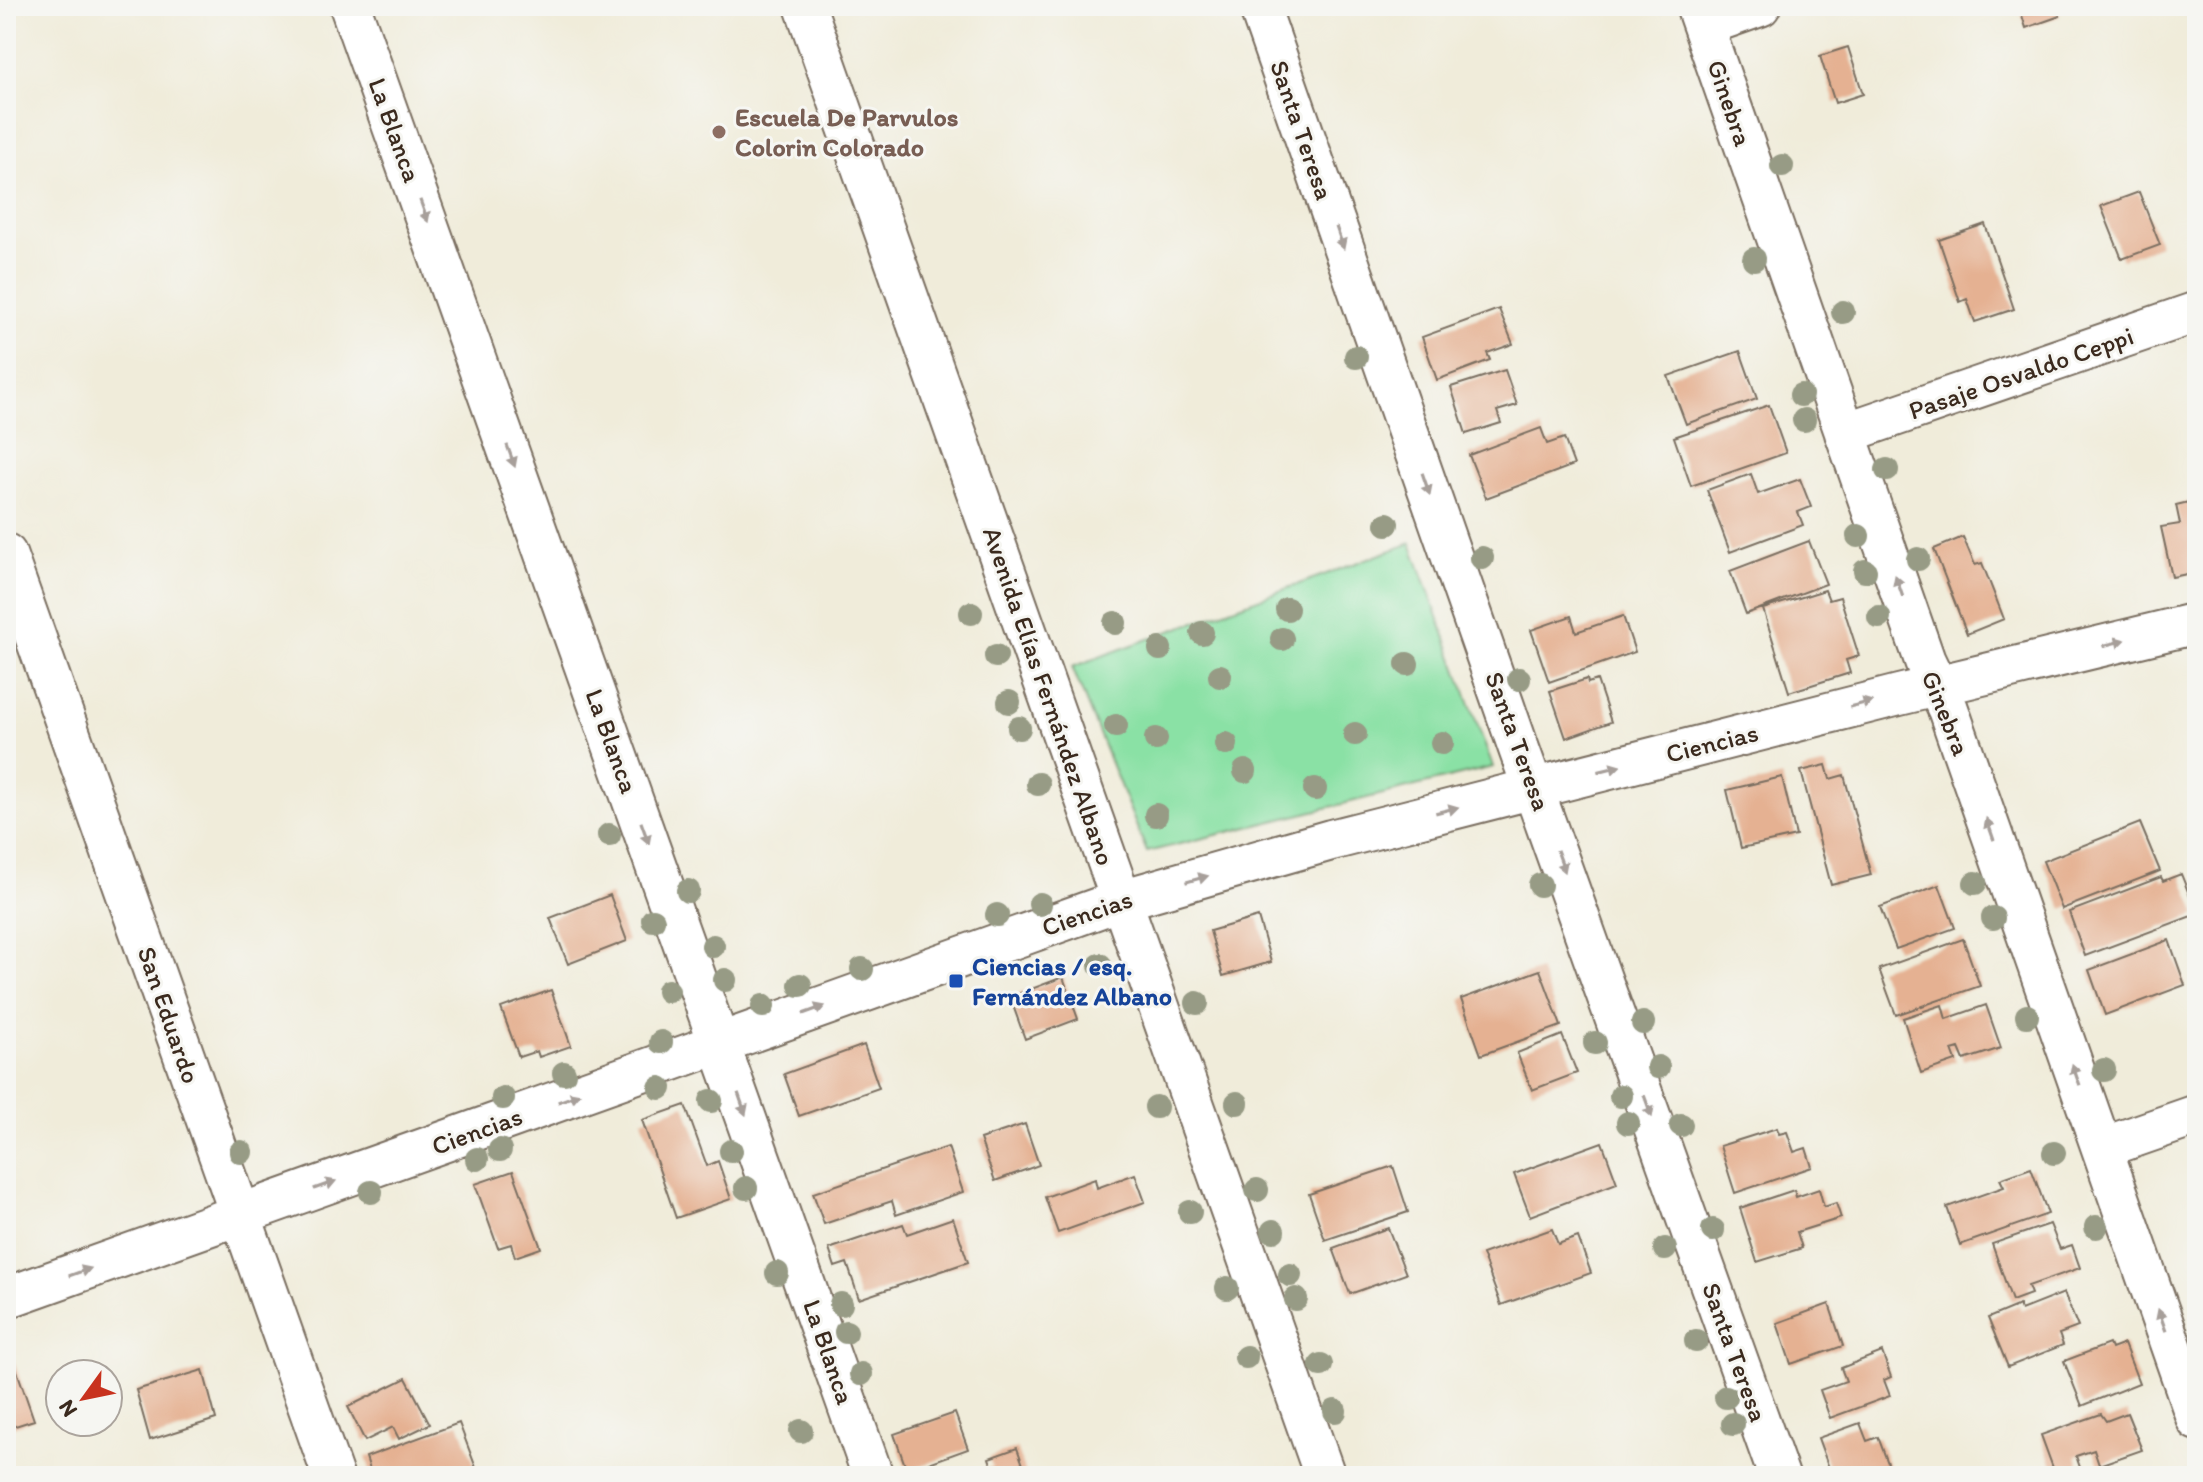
<svg xmlns="http://www.w3.org/2000/svg" width="2203" height="1482" font-family="Itim,sans-serif">
<style>
.green{fill:#8ae1a5;stroke:#628662;stroke-width:2}
.building{fill:#e5b192}
.lines{fill:none;stroke-linecap:round;stroke-linejoin:round}
.minor-casing{stroke:#7a6e60;stroke-width:44}
.minor{stroke:#fff;stroke-width:40}
.tree{fill:#979b85}
.oneway{fill:#a79f9a}
.education-dot{fill:#8d6e63;stroke:#f6f6f2;stroke-width:3}
.transit-dot{fill:#1a4fb4;stroke:#f6f6f2;stroke-width:3}
.labels{text-anchor:middle;dominant-baseline:central;stroke-width:6;stroke-linejoin:round;paint-order:stroke}
.street-label{font-size:26px;fill:#3b2a1e;stroke:#f6f6f2}
.education-label{font-size:26px;font-weight:bold;fill:#785e54;stroke:#f6f6f2;text-anchor:start}
.transit-label{font-size:26px;font-weight:bold;fill:#164399;stroke:#f6f6f2;text-anchor:start}
</style>
<rect width="100%" height="100%" fill="#f6f6f2"/>
<filter id="ink" filterUnits="userSpaceOnUse"><feTurbulence type="fractalNoise" baseFrequency=".0125" numOctaves="2"/><feDisplacementMap in="SourceGraphic" scale="16" xChannelSelector="R" yChannelSelector="G"/><feConvolveMatrix kernelMatrix="1 2 1 2 8 2 1 2 1" color-interpolation-filters="sRGB"/></filter>
<filter id="wash" filterUnits="userSpaceOnUse"><feTurbulence type="fractalNoise" baseFrequency=".006" numOctaves="4" result="noise"/><feDisplacementMap in="SourceGraphic" scale="32" xChannelSelector="R" yChannelSelector="G"/><feGaussianBlur stdDeviation="1.8" result="paint"/><feColorMatrix in="noise" values="0 0 0 0 0 0 0 0 0 0 0 0 0 0 0 0 0 1.4 0 .05"/><feComposite in="paint" operator="in"/></filter>
<g filter="url(#wash)">
<rect width="100%" height="100%" fill="#f0ecda"/>
<!-- green -->
<path class="green" d="M1411 543 1493 767 1147 852 1072 667Z"/>
<g id="blocks">
<!-- building -->
<path class="building" d="M2019 6H2057L2060 16 2026 28Z
M1848 47 1863 94 1835 103 1820 56Z
M2139 192 2160 245 2122 259 2101 206Z
M1985 224 2014 309 1975 322 1967 299 1960 302 1939 240Z
M1499 309 1513 344 1487 353 1490 360 1437 380 1422 337Z
M1740 351 1757 399 1686 424 1668 376Z
M1505 370 1517 405 1497 411 1501 423 1466 434 1451 387Z
M1769 405 1786 453 1691 486 1674 437Z
M1541 428 1547 444 1564 438 1574 465 1486 498 1469 455Z
M1751 474 1758 494 1800 479 1811 507 1798 512 1803 525 1730 552 1707 490Z
M2197 500V572L2172 577 2161 527 2180 524 2176 505Z
M1963 537 1975 565 1982 563 2004 619 1967 634 1934 549Z
M1809 541 1826 584 1746 614 1730 571Z
M1825 590 1829 600 1840 597 1859 656 1846 660 1850 673 1789 692 1763 609Z
M1571 616 1576 632 1623 616 1635 652 1549 682 1531 630Z
M1587 679 1588 683 1597 680 1611 722 1566 738 1550 691Z
M1826 765 1830 779 1844 775 1871 875 1831 885 1801 771Z
M1782 777 1796 836 1741 848 1727 790Z
M2140 823 2160 871 2062 909 2043 861Z
M2181 874 2197 914 2085 956 2069 912 2161 877 2163 881Z
M1939 885 1955 928 1896 949 1880 907Z
M610 895 627 941 568 964 550 918Z
M1258 917 1271 962 1223 976 1210 931Z
M1963 939 1980 986 1896 1015 1879 969Z
M2169 940 2185 985 2105 1015 2089 970Z
M1540 970 1561 1026 1481 1055 1461 999Z
M1063 977 1078 1019 1025 1039 1010 997Z
M551 990 571 1046 539 1057 537 1051 519 1057 501 1008Z
M1942 1005 1946 1019 1986 1005 2001 1048 1964 1060 1959 1048 1952 1050 1956 1061 1921 1073 1903 1018Z
M1562 1035 1577 1073 1532 1090 1517 1053Z
M864 1045 879 1088 799 1116 784 1074Z
M685 1105 707 1166 718 1161 731 1199 676 1218 642 1120Z
M1025 1124 1039 1165 995 1181 980 1139Z
M1777 1128 1779 1134 1787 1132 1794 1152 1806 1148 1812 1167 1735 1193 1720 1146Z
M1602 1142 1617 1183 1530 1216 1514 1174Z
M948 1147 963 1192 896 1215 892 1201 824 1224 813 1193Z
M1393 1166 1408 1212 1325 1240 1309 1194Z
M2031 1168 2048 1214 1960 1245 1947 1207 2004 1187 2000 1179Z
M513 1171 541 1248 515 1257 511 1244 498 1248 475 1184Z
M1135 1174 1145 1202 1058 1233 1045 1197 1095 1179 1097 1188Z
M1819 1189 1824 1207 1836 1203 1841 1218 1797 1232 1802 1248 1757 1262 1740 1208 1794 1190 1796 1197Z
M953 1218 968 1262 859 1299 847 1263 835 1267 829 1249 903 1224 907 1234Z
M2050 1224 2060 1249 2072 1245 2080 1268 2028 1286 2031 1294 2012 1301 1992 1244Z
M1388 1228 1406 1274 1350 1294 1333 1248Z
M1552 1229 1558 1244 1578 1237 1591 1273 1501 1305 1482 1254Z
M2064 1293 2078 1327 2059 1334 2063 1345 2008 1367 1988 1318 2019 1305 2021 1310Z
M1829 1304 1843 1346 1791 1364 1777 1323Z
M6 1339 34 1420 6 1429Z
M2109 1344 2111 1349 2124 1344 2139 1383 2082 1406 2064 1361Z
M1882 1352 1891 1377 1884 1380 1890 1396 1830 1418 1820 1390 1846 1381 1841 1368Z
M203 1370 216 1419 150 1440 136 1390Z
M406 1378 430 1424 399 1439 393 1427 365 1441 348 1407Z
M955 1413 968 1449 907 1471 894 1434Z
M2127 1413 2142 1450 2099 1465 2094 1450 2076 1456 2082 1473 2073 1476H2056L2041 1435 2101 1414 2106 1421Z
M459 1423 476 1468 453 1476H372L366 1457Z
M1860 1423 1867 1441 1878 1437 1889 1466 1876 1471 1878 1476H1832L1818 1438Z
M1017 1448 1027 1476H967L992 1467 989 1458Z
M708 1469 711 1476H687V1475Z"/>
</g>
</g>
<g filter="url(#ink)">
<use href="#blocks" fill-opacity="0" stroke="#7a6e60" stroke-width="2"/>
<g class="lines">
<!-- minor casing -->
<g class="minor-casing">
<path id="minor" d="M350 6 873 1476
M805 6 1325 1476
M1259 6 1519 749 1779 1476
M1696 6 1925 661 1948 709 2197 1420
M1703 26 1760 6
M1845 433 2197 312
M6 554 333 1476
M2102 1148 2197 1115
M6 1298 1121 900 1331 840 1899 695 2197 623"/>
</g>
<!-- minor -->
<use href="#minor" class="minor"/>
</g>
<!-- trees -->
<g class="tree">
<circle cx="1782" cy="166" r="12"/>
<circle cx="1754" cy="259" r="12"/>
<circle cx="1843" cy="312" r="12"/>
<circle cx="1356" cy="357" r="12"/>
<circle cx="1801" cy="395" r="12"/>
<circle cx="1804" cy="420" r="12"/>
<circle cx="1887" cy="470" r="12"/>
<circle cx="1387" cy="524" r="12"/>
<circle cx="1858" cy="536" r="12"/>
<circle cx="1482" cy="558" r="12"/>
<circle cx="1918" cy="559" r="12"/>
<circle cx="1865" cy="571" r="12"/>
<circle cx="1287" cy="609" r="12"/>
<circle cx="971" cy="613" r="12"/>
<circle cx="1879" cy="617" r="12"/>
<circle cx="1115" cy="623" r="12"/>
<circle cx="1202" cy="633" r="12"/>
<circle cx="1282" cy="639" r="12"/>
<circle cx="1160" cy="649" r="12"/>
<circle cx="996" cy="656" r="12"/>
<circle cx="1407" cy="664" r="12"/>
<circle cx="1220" cy="676" r="12"/>
<circle cx="1519" cy="679" r="12"/>
<circle cx="1009" cy="702" r="12"/>
<circle cx="1116" cy="726" r="12"/>
<circle cx="1019" cy="728" r="12"/>
<circle cx="1355" cy="734" r="12"/>
<circle cx="1156" cy="739" r="12"/>
<circle cx="1442" cy="743" r="12"/>
<circle cx="1226" cy="744" r="12"/>
<circle cx="1245" cy="771" r="12"/>
<circle cx="1038" cy="784" r="12"/>
<circle cx="1315" cy="789" r="12"/>
<circle cx="1156" cy="815" r="12"/>
<circle cx="609" cy="835" r="12"/>
<circle cx="1975" cy="883" r="12"/>
<circle cx="1540" cy="885" r="12"/>
<circle cx="688" cy="891" r="12"/>
<circle cx="1040" cy="904" r="12"/>
<circle cx="997" cy="915" r="12"/>
<circle cx="1993" cy="918" r="12"/>
<circle cx="653" cy="920" r="12"/>
<circle cx="713" cy="946" r="12"/>
<circle cx="1100" cy="965" r="12"/>
<circle cx="862" cy="969" r="12"/>
<circle cx="725" cy="980" r="12"/>
<circle cx="800" cy="985" r="12"/>
<circle cx="668" cy="991" r="12"/>
<circle cx="1197" cy="1003" r="12"/>
<circle cx="763" cy="1006" r="12"/>
<circle cx="2027" cy="1016" r="12"/>
<circle cx="1643" cy="1023" r="12"/>
<circle cx="661" cy="1042" r="12"/>
<circle cx="1595" cy="1043" r="12"/>
<circle cx="1658" cy="1067" r="12"/>
<circle cx="2104" cy="1070" r="12"/>
<circle cx="564" cy="1073" r="12"/>
<circle cx="660" cy="1088" r="12"/>
<circle cx="1621" cy="1096" r="12"/>
<circle cx="503" cy="1098" r="12"/>
<circle cx="711" cy="1101" r="12"/>
<circle cx="1237" cy="1103" r="12"/>
<circle cx="1156" cy="1107" r="12"/>
<circle cx="1628" cy="1123" r="12"/>
<circle cx="1681" cy="1125" r="12"/>
<circle cx="500" cy="1150" r="12"/>
<circle cx="731" cy="1151" r="12"/>
<circle cx="241" cy="1152" r="12"/>
<circle cx="2054" cy="1153" r="12"/>
<circle cx="477" cy="1159" r="12"/>
<circle cx="746" cy="1188" r="12"/>
<circle cx="1257" cy="1190" r="12"/>
<circle cx="371" cy="1192" r="12"/>
<circle cx="1190" cy="1212" r="12"/>
<circle cx="2096" cy="1227" r="12"/>
<circle cx="1713" cy="1230" r="12"/>
<circle cx="1273" cy="1231" r="12"/>
<circle cx="1665" cy="1249" r="12"/>
<circle cx="777" cy="1273" r="12"/>
<circle cx="1290" cy="1275" r="12"/>
<circle cx="1227" cy="1288" r="12"/>
<circle cx="1296" cy="1299" r="12"/>
<circle cx="841" cy="1304" r="12"/>
<circle cx="846" cy="1332" r="12"/>
<circle cx="1696" cy="1341" r="12"/>
<circle cx="1246" cy="1357" r="12"/>
<circle cx="1321" cy="1365" r="12"/>
<circle cx="861" cy="1374" r="12"/>
<circle cx="1726" cy="1397" r="12"/>
<circle cx="1335" cy="1411" r="12"/>
<circle cx="1733" cy="1424" r="12"/>
<circle cx="801" cy="1431" r="12"/>
</g>
<!-- one-way arrows -->
<defs><path id="oneway-solid" d="M-6-.8H1V-3.2L6.5 0L1 3.2V.8H-6Z" transform="scale(2)"/></defs>
<g class="oneway">
<use href="#oneway-solid" transform="translate(424 211) rotate(70)"/>
<use href="#oneway-solid" transform="translate(1340 238) rotate(71)"/>
<use href="#oneway-solid" transform="translate(511 456) rotate(70)"/>
<use href="#oneway-solid" transform="translate(1426 484) rotate(71)"/>
<use href="#oneway-solid" transform="translate(1899 586) rotate(-109)"/>
<use href="#oneway-solid" transform="translate(2114 643) rotate(-14)"/>
<use href="#oneway-solid" transform="translate(1861 704) rotate(-14)"/>
<use href="#oneway-solid" transform="translate(1609 769) rotate(-14)"/>
<use href="#oneway-solid" transform="translate(1447 810) rotate(-14)"/>
<use href="#oneway-solid" transform="translate(1990 829) rotate(-109)"/>
<use href="#oneway-solid" transform="translate(645 833) rotate(70)"/>
<use href="#oneway-solid" transform="translate(1561 861) rotate(70)"/>
<use href="#oneway-solid" transform="translate(1197 879) rotate(-16)"/>
<use href="#oneway-solid" transform="translate(814 1010) rotate(-20)"/>
<use href="#oneway-solid" transform="translate(2076 1075) rotate(-109)"/>
<use href="#oneway-solid" transform="translate(569 1098) rotate(-20)"/>
<use href="#oneway-solid" transform="translate(742 1104) rotate(71)"/>
<use href="#oneway-solid" transform="translate(1648 1106) rotate(70)"/>
<use href="#oneway-solid" transform="translate(325 1185) rotate(-20)"/>
<use href="#oneway-solid" transform="translate(80 1272) rotate(-19)"/>
<use href="#oneway-solid" transform="translate(2162 1320) rotate(-109)"/>
</g>
</g>
<!-- markers -->
<circle class="education-dot" cx="719" cy="132" r="8"/>
<rect class="transit-dot" x="948" y="973" width="16" height="16" rx="4"/>
<g class="labels">
<!-- street labels -->
<g class="street-label">
<text transform="translate(1730 103) rotate(71)">Ginebra</text>
<text transform="translate(395 130) rotate(70)">La Blanca</text>
<text transform="translate(1302 130) rotate(71)">Santa Teresa</text>
<text transform="translate(2021 373) rotate(-19)">Pasaje Osvaldo Ceppi</text>
<text transform="translate(1049 696) rotate(71)">Avenida Elías Fernández Albano</text>
<text transform="translate(1946 713) rotate(68)">Ginebra</text>
<text transform="translate(612 741) rotate(70)">La Blanca</text>
<text transform="translate(1518 741) rotate(70)">Santa Teresa</text>
<text transform="translate(1712 743) rotate(-14)">Ciencias</text>
<text transform="translate(1087 913) rotate(-19)">Ciencias</text>
<text transform="translate(169 1015) rotate(71)">San Eduardo</text>
<text transform="translate(477 1131) rotate(-20)">Ciencias</text>
<text transform="translate(829 1352) rotate(71)">La Blanca</text>
<text transform="translate(1735 1352) rotate(70)">Santa Teresa</text>
</g>
<!-- education labels -->
<g class="education-label">
<text x="735" y="117">Escuela De Parvulos<tspan x="735" dy="30">Colorin Colorado</tspan></text>
</g>
<!-- transit labels -->
<g class="transit-label">
<text x="972" y="966">Ciencias / esq.<tspan x="972" dy="30">Fernández Albano</tspan></text>
</g>
</g>
<!-- margin -->
<rect width="2203" height="1482" fill="none" stroke="#f6f6f2" stroke-width="32"/>
<!-- north arrow -->
<g transform="translate(84 1398) rotate(237)"><circle r="38" fill="#f6f6f2" stroke="#aba49d" stroke-width="2"/>
<path d="M0-6L14 30L0 20L-14 30Z" fill="#c8321e"/>
<text y="-12" font-size="22" font-weight="bold" text-anchor="middle" fill="#3b2a1e">N</text>
</g>
</svg>
